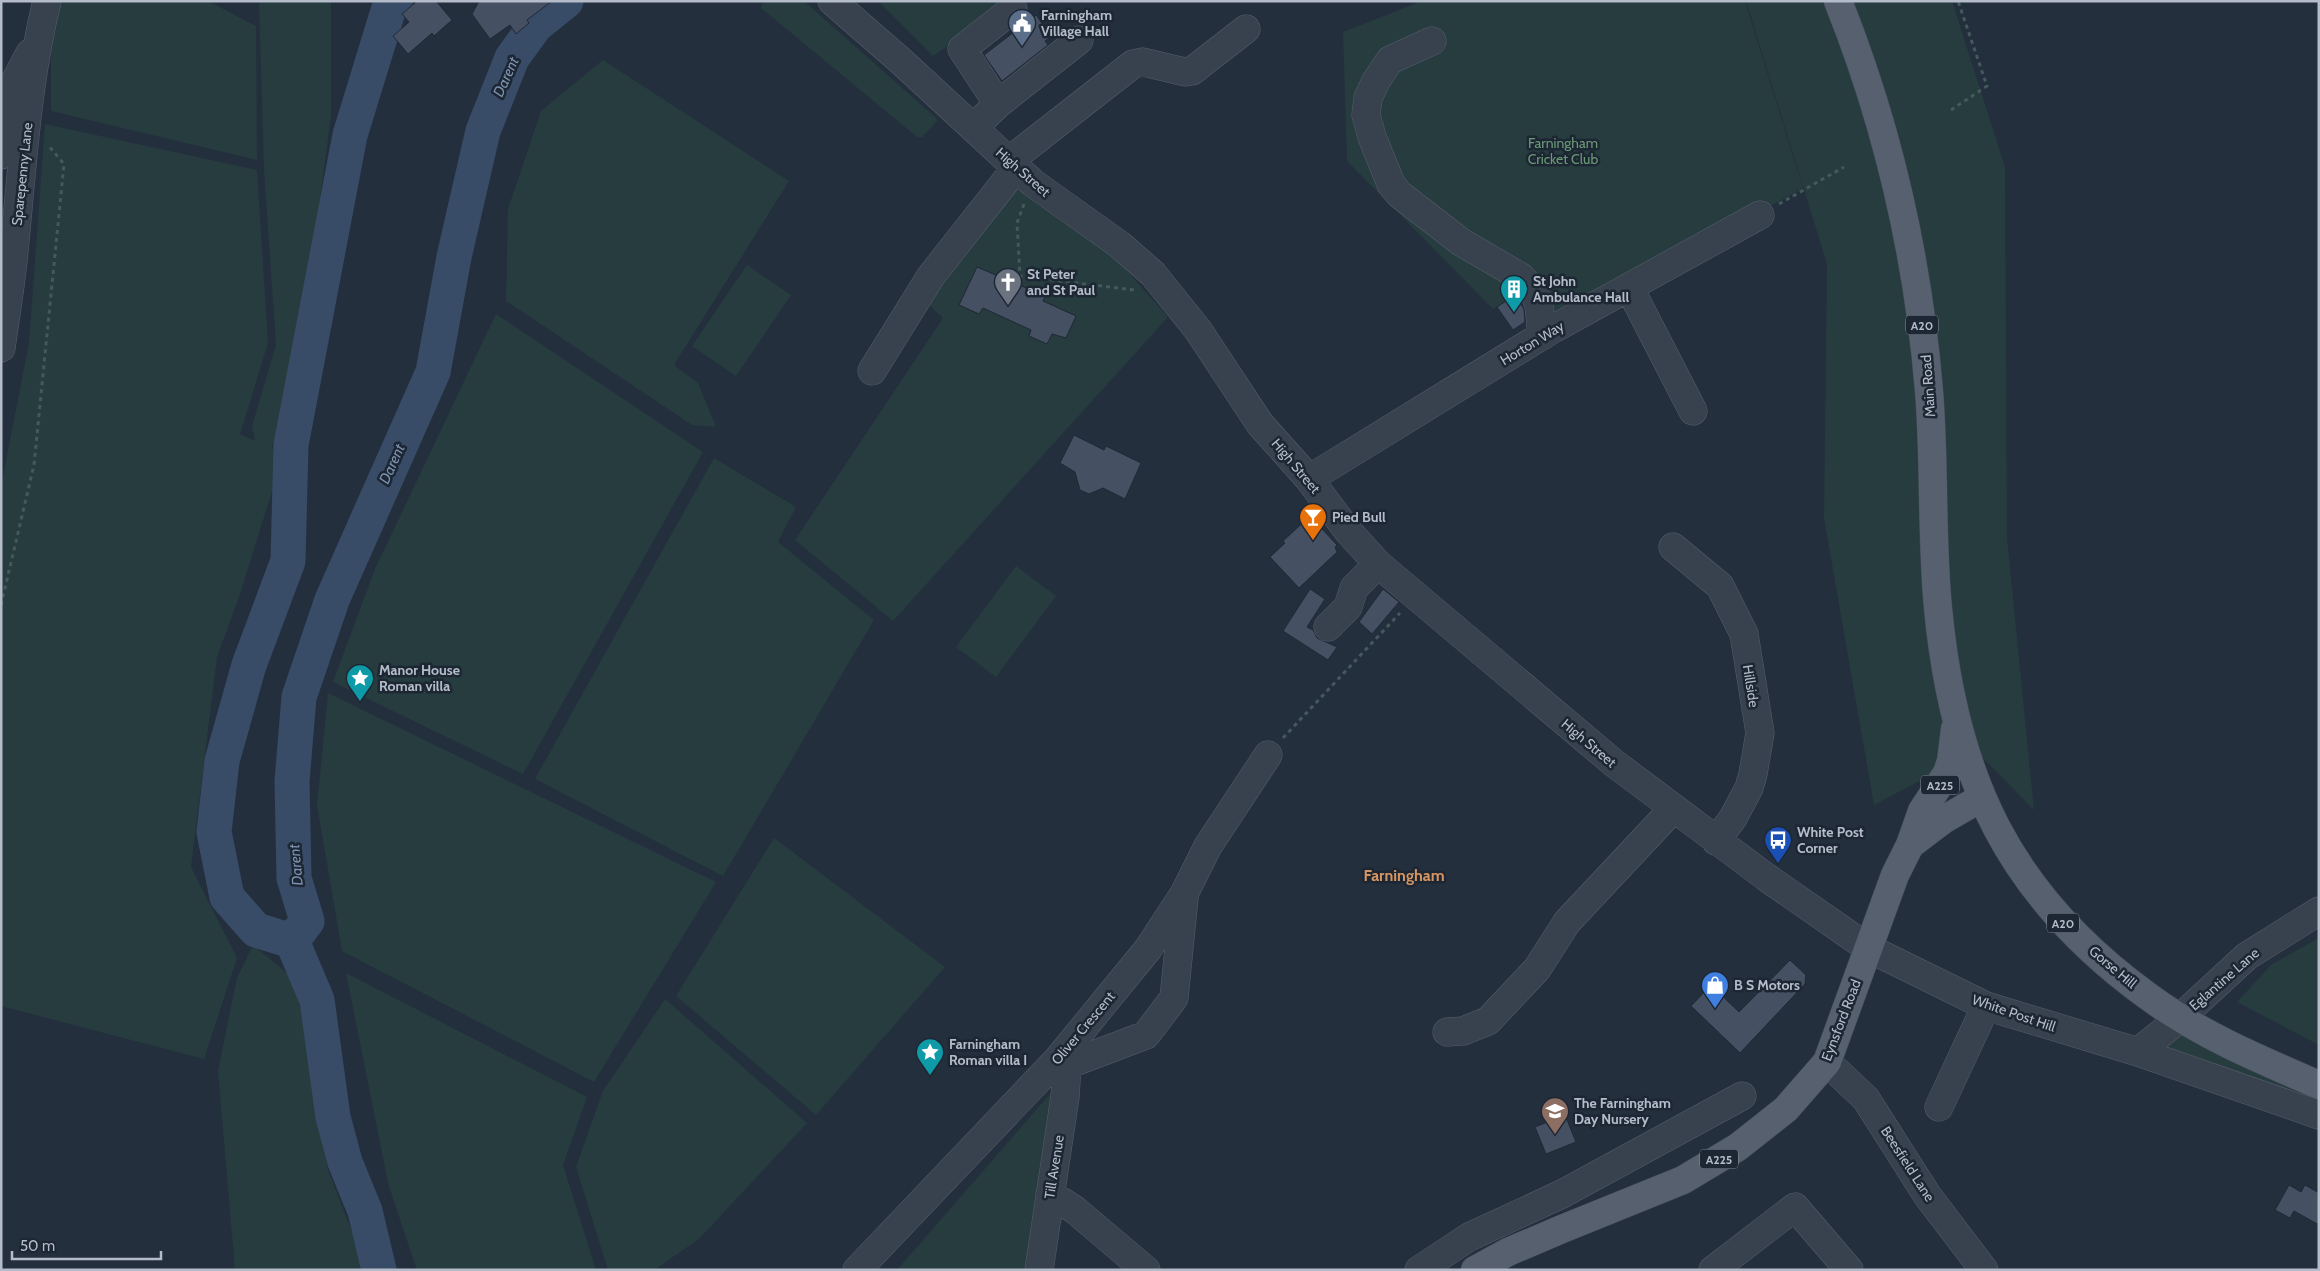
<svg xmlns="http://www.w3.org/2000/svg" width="2320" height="1271" font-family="Cabin,sans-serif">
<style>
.green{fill:#263c3f}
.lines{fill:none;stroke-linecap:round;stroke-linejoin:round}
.river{stroke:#394c67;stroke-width:35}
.building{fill:#455162;stroke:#1f2835}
.minor-casing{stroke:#565f6c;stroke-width:29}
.major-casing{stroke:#414a57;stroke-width:29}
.path{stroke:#44595c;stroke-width:3;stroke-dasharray:4 4;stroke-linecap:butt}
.minor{stroke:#38414e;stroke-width:28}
.major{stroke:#56606e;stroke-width:28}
.labels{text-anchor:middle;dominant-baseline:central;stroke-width:5;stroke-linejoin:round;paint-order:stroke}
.shield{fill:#1d2633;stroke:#878f9c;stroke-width:1}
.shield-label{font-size:12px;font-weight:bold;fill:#b4bcc9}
.poi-label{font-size:14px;font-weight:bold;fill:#b4bcc9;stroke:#1d2633;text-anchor:start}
.park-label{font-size:14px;fill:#6b9a76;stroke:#1d2633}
.street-label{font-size:14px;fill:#b4bcc9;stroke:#1d2633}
.water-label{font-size:15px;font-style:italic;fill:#7c92b1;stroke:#1d2633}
.quarter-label{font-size:16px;font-weight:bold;fill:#d59563;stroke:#1d2633}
</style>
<rect width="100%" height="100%" fill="#242f3e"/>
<!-- green -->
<path class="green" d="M60 1H208L256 26 257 160 51 111V36Z
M259 1H331V116L301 342 272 448 284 453 239 597 217 657 191 867 237 958 204 1059 1 1006V486L29 343 45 124 257 170 268 343 240 434 255 441 252 426 276 345 264 170Z
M763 1H804L936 118 937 121 922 137H917L761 8Z
M878 1H1015L933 56Z
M1422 1H1745L1803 188 1542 334 1517 294 1493 309 1347 161 1343 32Z
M1746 1H1952L2005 167 2007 538 2034 810 1976 751 1874 805 1824 518 1827 264Z
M603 60 789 181 674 365 698 383 716 427 692 425 506 301 508 209 541 111Z
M1007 183 1029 193 1121 264 1168 317 893 621 795 540 943 318 928 304Z
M747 265 791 295 736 376 692 346Z
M496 314 703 452 523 774 333 682 375 569Z
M714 458 796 507 778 542 874 620 723 876 535 779Z
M1016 566 1056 596 996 677 956 647Z
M328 693 716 882 594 1082 342 951 317 805Z
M774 838 945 967 816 1115 676 996Z
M2319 938V1045L2237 1002 2272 964Z
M253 945 295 980 308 1041 328 1170 357 1245 364 1270H235L218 1071 237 978Z
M346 973 587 1097 563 1165 596 1270H417L388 1183Z
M665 999 807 1123 699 1239 654 1270H608L576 1167 603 1091Z
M2172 1016 2319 1088V1114L2139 1053Z
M1063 1079 1041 1270H897Z"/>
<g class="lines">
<!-- river -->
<path class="river" d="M292 941 307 921 294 878 292 781 299 697 332 600 433 372 454 257 483 131 512 58 536 25 566 1
M379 1270 365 1211 345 1162 333 1117 317 1000 292 941 256 930 227 897 214 832 222 761 249 665 288 561 291 445 350 135 389 8 395 1"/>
</g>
<!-- building -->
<path class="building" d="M417 1H436L452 20 434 36 432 33 408 54 393 36 409 22 402 14Z
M479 1H552L527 20 529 23 516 34 510 25 490 39 472 14Z
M1036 15 1052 36 1045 41 1048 45 1002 81 984 55Z
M977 267 1045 296 1043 301 1076 316 1066 338 1052 334 1047 344 1029 336 1031 330 983 308 979 314 959 305Z
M1515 295 1524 309 1525 322 1513 330 1497 307Z
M1074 435 1104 450 1106 446 1141 463 1125 499 1103 488 1089 494 1080 490 1075 472 1060 463Z
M1310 516 1337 545 1335 547 1337 552 1299 588 1270 557 1285 543 1283 541Z
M1310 589 1325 599 1307 627 1313 630 1317 638 1337 647 1328 660 1283 631Z
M1383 589 1399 602 1372 634 1359 622Z
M1790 960 1806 975 1805 984 1740 1053 1691 1006 1711 985 1739 1012Z
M1565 1115 1576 1142 1546 1154 1535 1127Z
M2289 1185 2301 1192 2305 1185 2319 1193V1225L2294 1211 2290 1218 2275 1210Z"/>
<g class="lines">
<!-- minor casing -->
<g class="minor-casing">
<path id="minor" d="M832 1 902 62 1033 183 1120 245 1153 274 1198 330 1260 424 1309 479 1348 531 1378 564 1615 764 1766 877 1868 948 1986 1006 2138 1052 2319 1115
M1432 41 1390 60 1376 81 1368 98 1366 115 1372 137 1391 184 1399 194 1461 242 1521 277 1533 290 1539 305 1542 336
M998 104 1079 40
M973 128 998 104 962 49 1013 9
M1 155 9 93 30 53
M1009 161 1133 64 1143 62 1185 72 1192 71 1246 29
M1629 287 1693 411
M1 348C5 319 10 290 13 261 22 175 26 86 47 1
M872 371 931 276 1016 168
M1309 479 1553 329 1760 215
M1673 547 1720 586 1744 634 1760 733 1753 774 1749 788 1733 818 1716 841
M1328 627 1348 607 1354 588 1378 564
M1447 1032 1463 1031 1488 1021 1537 969 1567 922 1673 809
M2138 1052 2181 1017 2247 956 2319 911
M1827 1062 1866 1099 1927 1195 1984 1270
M1067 1065 1146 1035 1174 998 1184 898
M1939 1107 1986 1006
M1050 1194 1075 1210 1146 1270
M857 1270 1058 1059 1148 949 1184 894 1208 846 1268 755
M1039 1270 1065 1097 1067 1065
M1419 1270 1469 1237 1562 1194 1742 1096
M1713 1270 1795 1207 1849 1270"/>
</g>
<!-- major casing -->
<g class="major-casing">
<path id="major" d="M1838 1C1888 126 1918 258 1929 391 1935 464 1931 536 1938 608 1954 778 2009 896 2149 997 2201 1035 2261 1060 2319 1085
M1910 845 1943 820 1981 798
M1475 1270 1508 1252 1562 1229 1683 1180 1738 1147 1786 1109 1827 1062 1895 875 1910 845 1922 811 1947 773 1951 761 1955 729"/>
</g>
<!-- path -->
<path class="path" d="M1951 110 1987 86 1958 1
M1024 204 1017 223 1020 276 1134 290
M1779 204 1844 167
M1 605 34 465 64 164 48 145
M1283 738 1400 613"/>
<!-- minor -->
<use href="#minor" class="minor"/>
<!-- major -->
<use href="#major" class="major"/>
</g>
<!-- icons -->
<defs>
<g id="civic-pin" transform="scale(1.4375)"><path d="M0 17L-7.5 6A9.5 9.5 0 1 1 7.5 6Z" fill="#5c6f8a" stroke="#1d2633"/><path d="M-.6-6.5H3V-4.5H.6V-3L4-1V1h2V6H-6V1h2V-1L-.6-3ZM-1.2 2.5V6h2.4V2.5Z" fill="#fff"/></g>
<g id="church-pin" transform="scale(1.4375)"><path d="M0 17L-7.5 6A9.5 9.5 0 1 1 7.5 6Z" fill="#6b7280" stroke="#1d2633"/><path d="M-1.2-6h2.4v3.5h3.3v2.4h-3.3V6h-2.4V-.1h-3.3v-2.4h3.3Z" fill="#fff"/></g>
<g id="building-pin" transform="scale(1.4375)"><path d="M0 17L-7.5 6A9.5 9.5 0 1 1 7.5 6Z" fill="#0f9aa8" stroke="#1d2633"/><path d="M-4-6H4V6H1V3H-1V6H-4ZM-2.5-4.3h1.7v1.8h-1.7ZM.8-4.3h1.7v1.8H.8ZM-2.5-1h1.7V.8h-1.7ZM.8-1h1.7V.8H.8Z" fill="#fff"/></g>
<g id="bar-pin" transform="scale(1.4375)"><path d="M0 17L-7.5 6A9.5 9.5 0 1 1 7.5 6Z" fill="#e8710a" stroke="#1d2633"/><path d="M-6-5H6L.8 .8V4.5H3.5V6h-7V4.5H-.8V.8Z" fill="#fff"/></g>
<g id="sight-pin" transform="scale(1.4375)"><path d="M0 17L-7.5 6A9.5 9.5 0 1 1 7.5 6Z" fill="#0f9aa8" stroke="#1d2633"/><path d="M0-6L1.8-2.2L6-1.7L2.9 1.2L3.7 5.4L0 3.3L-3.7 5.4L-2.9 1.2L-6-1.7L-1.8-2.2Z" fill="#fff"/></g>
<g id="bus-pin" transform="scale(1.4375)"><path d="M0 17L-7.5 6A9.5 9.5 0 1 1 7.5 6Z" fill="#1a4fb4" stroke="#1d2633"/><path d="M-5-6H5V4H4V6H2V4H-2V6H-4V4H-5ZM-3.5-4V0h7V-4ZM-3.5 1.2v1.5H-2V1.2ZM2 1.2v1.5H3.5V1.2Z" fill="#fff"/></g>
<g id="shop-pin" transform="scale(1.4375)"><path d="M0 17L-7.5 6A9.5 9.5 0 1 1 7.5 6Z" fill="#3f7fe0" stroke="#1d2633"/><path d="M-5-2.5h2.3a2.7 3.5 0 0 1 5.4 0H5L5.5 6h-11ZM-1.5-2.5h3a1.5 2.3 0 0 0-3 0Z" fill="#fff"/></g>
<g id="school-pin" transform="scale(1.4375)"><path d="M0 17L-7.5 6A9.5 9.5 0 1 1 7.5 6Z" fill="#8d6e63" stroke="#1d2633"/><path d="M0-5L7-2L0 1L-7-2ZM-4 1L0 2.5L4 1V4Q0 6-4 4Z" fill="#fff"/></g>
</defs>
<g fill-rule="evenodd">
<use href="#civic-pin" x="1022" y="23"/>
<use href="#church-pin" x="1008" y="282"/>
<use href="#building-pin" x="1514" y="289"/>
<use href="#bar-pin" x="1313" y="517"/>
<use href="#sight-pin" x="360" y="678"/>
<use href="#bus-pin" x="1778" y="840"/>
<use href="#shop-pin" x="1715" y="985"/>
<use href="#sight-pin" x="930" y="1052"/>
<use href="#school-pin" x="1555" y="1111"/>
</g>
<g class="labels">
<!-- shield labels -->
<g class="shield">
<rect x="1906" y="315.5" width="32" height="19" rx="4"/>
<rect x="1921" y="775.5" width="38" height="19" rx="4"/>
<rect x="2047" y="913.5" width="32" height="19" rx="4"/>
<rect x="1700" y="1149.5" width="38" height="19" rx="4"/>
</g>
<g class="shield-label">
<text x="1922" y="325">A20</text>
<text x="1940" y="785">A225</text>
<text x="2063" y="923">A20</text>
<text x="1719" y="1159">A225</text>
</g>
<!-- poi labels -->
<g class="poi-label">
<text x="1041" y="15">Farningham<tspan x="1041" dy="16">Village Hall</tspan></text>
<text x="1027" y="274">St Peter<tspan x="1027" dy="16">and St Paul</tspan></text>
<text x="1533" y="281">St John<tspan x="1533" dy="16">Ambulance Hall</tspan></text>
<text x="1332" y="517">Pied Bull</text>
<text x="379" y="670">Manor House<tspan x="379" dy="16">Roman villa</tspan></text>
<text x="1797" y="832">White Post<tspan x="1797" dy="16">Corner</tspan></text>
<text x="1734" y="985">B S Motors</text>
<text x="949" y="1044">Farningham<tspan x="949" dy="16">Roman villa I</tspan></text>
<text x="1574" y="1103">The Farningham<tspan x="1574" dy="16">Day Nursery</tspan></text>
</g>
<!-- park labels -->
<g class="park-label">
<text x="1563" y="143">Farningham<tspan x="1563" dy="16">Cricket Club</tspan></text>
</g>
<!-- street labels -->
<g class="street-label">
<text transform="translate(1023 172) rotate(41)">High Street</text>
<text transform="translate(22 174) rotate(-84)">Sparepenny Lane</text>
<text transform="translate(1532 343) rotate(-31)">Horton Way</text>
<text transform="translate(1928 386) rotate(-94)">Main Road</text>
<text transform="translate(1296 466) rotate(50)">High Street</text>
<text transform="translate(1751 686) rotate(81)">Hillside</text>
<text transform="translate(1589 743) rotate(40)">High Street</text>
<text transform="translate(2113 967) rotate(40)">Gorse Hill</text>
<text transform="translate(2224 979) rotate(-41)">Eglantine Lane</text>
<text transform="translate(2014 1013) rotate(19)">White Post Hill</text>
<text transform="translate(1841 1020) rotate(-69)">Eynsford Road</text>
<text transform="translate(1083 1028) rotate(-50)">Oliver Crescent</text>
<text transform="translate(1908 1164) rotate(57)">Beesfield Lane</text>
<text transform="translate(1054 1167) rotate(-81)">Till Avenue</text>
</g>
<!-- water labels -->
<g class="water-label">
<text transform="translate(506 77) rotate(-66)">Darent</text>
<text transform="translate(392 464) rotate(-66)">Darent</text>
<text transform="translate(296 865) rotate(-95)">Darent</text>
</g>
<!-- quarter labels -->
<g class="quarter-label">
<text x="1404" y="875">Farningham</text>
</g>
</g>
<!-- border -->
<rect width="2320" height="1271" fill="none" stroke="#b4bcc9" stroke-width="5"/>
<!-- scale -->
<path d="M12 1251v8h149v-8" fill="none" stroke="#b4bcc9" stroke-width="2.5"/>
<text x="20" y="1251" font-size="15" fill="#b4bcc9" stroke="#1d2633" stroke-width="4" paint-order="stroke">50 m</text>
</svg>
